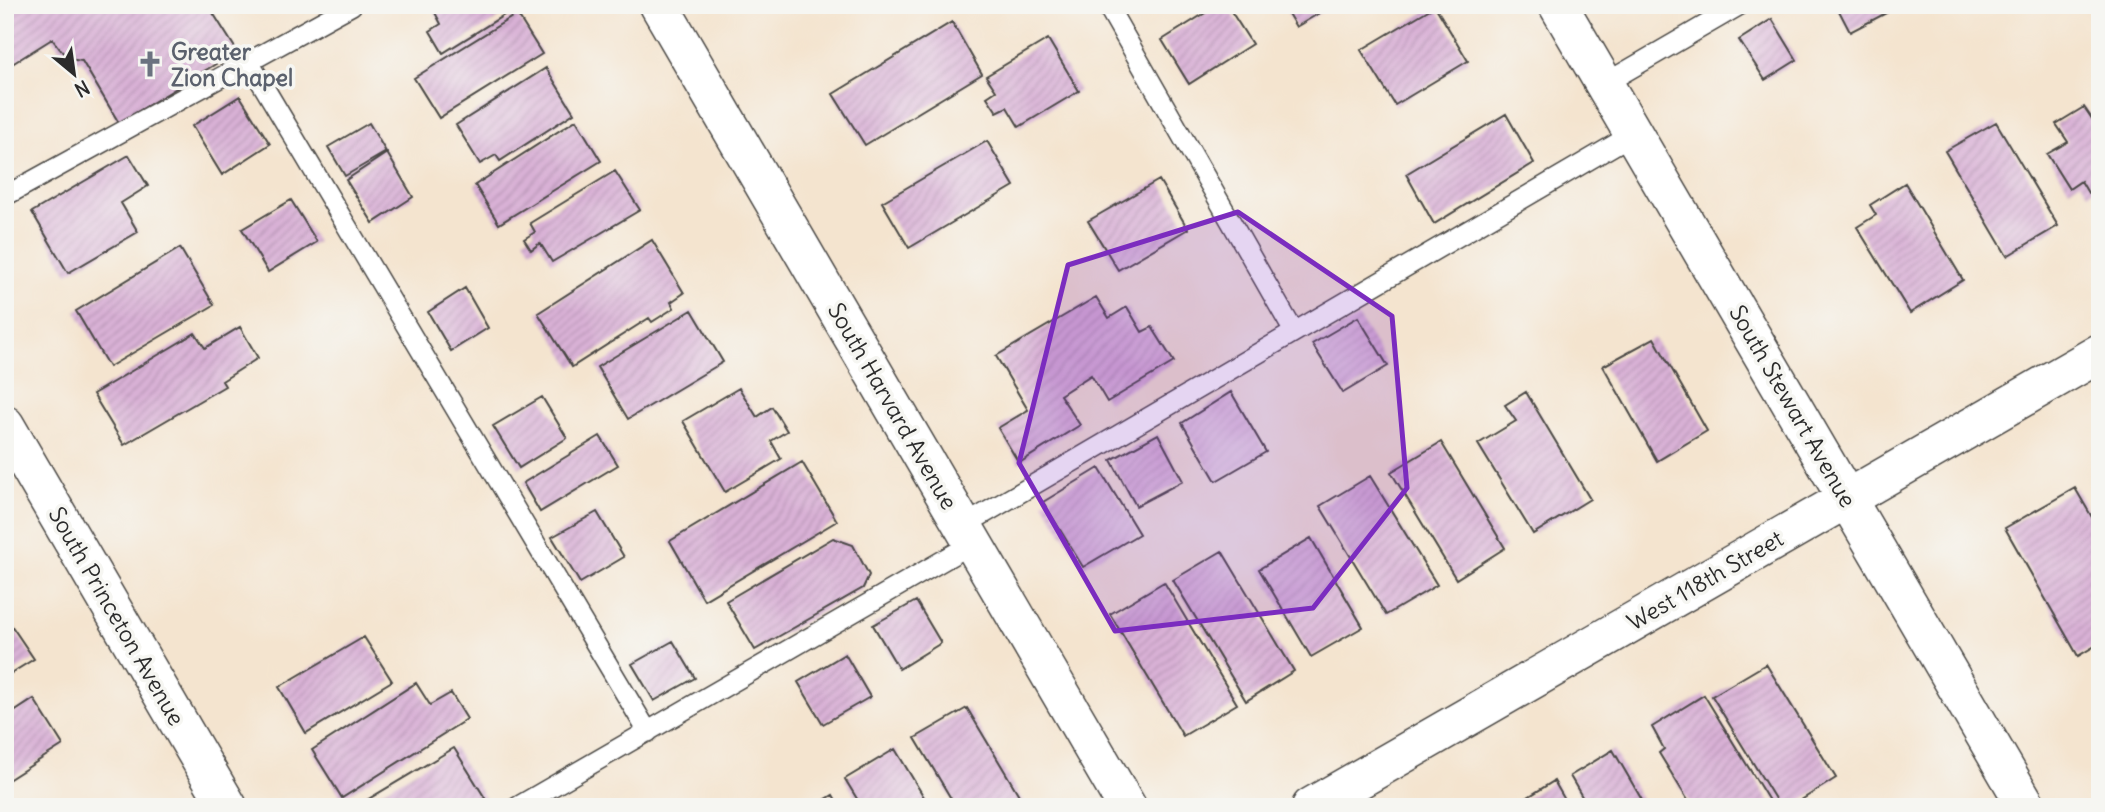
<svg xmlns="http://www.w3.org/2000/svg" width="2105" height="812" font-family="Delius,sans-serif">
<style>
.building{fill:url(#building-hatch)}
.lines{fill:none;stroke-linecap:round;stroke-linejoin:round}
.service-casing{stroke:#494744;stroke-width:22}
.minor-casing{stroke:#494744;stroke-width:41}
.service{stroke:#fff;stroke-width:19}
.minor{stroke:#fff;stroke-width:38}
.marked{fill:#7b2cbf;fill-opacity:0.2;stroke:#7b2cbf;stroke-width:5;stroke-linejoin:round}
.labels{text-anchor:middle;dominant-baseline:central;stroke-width:7;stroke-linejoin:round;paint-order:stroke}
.worship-label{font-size:23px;font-weight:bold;fill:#5b616d;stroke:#f6f6f2;text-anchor:start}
.street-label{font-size:23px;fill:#2b2b2b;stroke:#f6f6f2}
</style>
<defs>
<pattern id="building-hatch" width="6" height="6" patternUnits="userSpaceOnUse" patternTransform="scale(1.75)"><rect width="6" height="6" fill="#d9b1d6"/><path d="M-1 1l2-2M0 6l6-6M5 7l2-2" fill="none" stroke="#ba98b8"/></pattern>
</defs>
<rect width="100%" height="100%" fill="#f6f6f2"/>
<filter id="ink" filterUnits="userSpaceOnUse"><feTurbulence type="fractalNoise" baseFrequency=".0143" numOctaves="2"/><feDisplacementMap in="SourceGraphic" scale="14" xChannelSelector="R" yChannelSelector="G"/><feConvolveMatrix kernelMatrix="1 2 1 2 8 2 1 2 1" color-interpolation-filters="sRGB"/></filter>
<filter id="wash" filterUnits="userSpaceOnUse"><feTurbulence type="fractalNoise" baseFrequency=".00686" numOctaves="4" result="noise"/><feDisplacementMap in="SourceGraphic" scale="28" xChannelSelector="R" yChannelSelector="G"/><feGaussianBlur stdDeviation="1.57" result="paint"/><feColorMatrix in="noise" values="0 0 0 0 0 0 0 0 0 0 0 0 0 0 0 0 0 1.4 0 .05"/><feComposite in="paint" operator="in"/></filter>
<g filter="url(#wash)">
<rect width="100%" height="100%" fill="#f4e4cf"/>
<g id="blocks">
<!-- building -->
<path class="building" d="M5 5H208L237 51 119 123 82 61 68 59 52 39 9 66 5 60Z
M431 5H520L443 53 430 31 441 24Z
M1218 5H1227L1252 44 1189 84 1162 40Z
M1283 5H1333L1296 27Z
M1836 5H1884L1888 12 1850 32Z
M1435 6 1468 61 1395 105 1361 50Z
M517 14 542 54 439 118 414 78Z
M1772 19 1797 60 1765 80 1739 40Z
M952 22 982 74 865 145 833 94Z
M1048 39 1079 91 1019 127 1007 107 997 112 987 97 996 91 986 76Z
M546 68 574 113 500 161 496 155 480 164 456 125Z
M240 96 270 144 222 175 192 126Z
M2084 107 2097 126 2100 124V186L2088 193 2081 181 2069 189 2047 154 2068 142 2056 124Z
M1506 114 1534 163 1434 224 1406 174Z
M576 120 601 161 499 224 475 185Z
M1996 122 2058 226 2007 256 1945 151Z
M369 123 386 152 345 176 328 147Z
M987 141 1014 186 909 248 882 202Z
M387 153 413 197 373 223 346 180Z
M129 155 148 186 121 203 138 232 68 273 32 212Z
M615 171 640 210 552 262 540 243 531 250 524 239 535 232 530 223Z
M1159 180 1188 229 1118 270 1088 221Z
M1905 183 1963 280 1910 313 1857 227 1876 215 1870 205Z
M291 200 317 242 268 272 242 229Z
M652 240 684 293 671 302 674 308 652 322 649 318 572 367 538 313Z
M180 248 214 305 109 367 76 311Z
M465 288 488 328 451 351 428 312Z
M1096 297 1109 318 1127 307 1142 332 1152 327 1174 362 1107 402 1091 375 1060 395 1080 425 1019 463 998 428 1028 410 996 356Z
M692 310 723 362 628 419 597 367Z
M1358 317 1388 366 1343 393 1312 344Z
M240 327 258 358 222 381 225 386 124 445 93 394 195 333 205 348Z
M1654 338 1707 431 1657 461 1603 366Z
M739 388 757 417 772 407 787 431 771 441 781 459 725 492 683 421Z
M1231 392 1266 452 1216 481 1182 423Z
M1526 392 1590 499 1533 534 1478 444 1516 421 1505 405Z
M542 397 567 438 519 468 493 426Z
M1158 434 1183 481 1136 506 1111 460Z
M600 436 618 465 540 512 523 483Z
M1441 442 1505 548 1456 579 1391 472Z
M802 462 837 521 704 600 670 541Z
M1099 468 1139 534 1083 567 1043 502Z
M1370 476 1437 585 1386 615 1320 506Z
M2075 488 2100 531V643L2078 656 2005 528Z
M597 512 624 557 580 583 552 537Z
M833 538 853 545 869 575 863 588 755 650 726 601Z
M1311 538 1363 627 1311 657 1259 569Z
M1222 551 1294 671 1246 701 1173 580Z
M1164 582 1237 704 1183 736 1110 614Z
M916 601 941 643 899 669 873 625Z
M5 616 34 659 5 677Z
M364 637 392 681 306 733 279 687Z
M673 641 695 678 654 701 632 664Z
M845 654 870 697 823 724 798 682Z
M1766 664 1836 778 1790 807H1780L1712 696Z
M416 683 430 705 451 693 467 719 342 798 312 750Z
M1704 695 1771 804 1767 807H1692L1659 753 1664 749 1652 727Z
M34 699 63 745 5 782V718Z
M967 708 1026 807H956L915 738Z
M454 748 485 798 471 807H364L362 803Z
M895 749 930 807H862L845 779Z
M1613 750 1646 807H1588L1570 776Z
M1554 781 1569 807H1512Z
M833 795 840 807H813Z"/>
</g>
</g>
<g filter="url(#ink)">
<use href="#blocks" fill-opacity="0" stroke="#494744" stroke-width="2"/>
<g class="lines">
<!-- service casing -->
<g class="service-casing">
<path id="service" d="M1107 5 1294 332
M249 62 648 732
M1604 84 1740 5
M5 196 352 5
M963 526 1633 134
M517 807 973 543"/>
</g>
<!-- minor casing -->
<g class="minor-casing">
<path id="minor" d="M659 5 1127 807
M1558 5 2027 807
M5 425 228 807
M1311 807 2100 353"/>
</g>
<!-- service -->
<use href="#service" class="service"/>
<!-- minor -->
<use href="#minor" class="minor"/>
</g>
</g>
<!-- marked area -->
<path class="marked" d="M1238 212 1392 316 1407 488 1313 608 1115 631 1019 463 1068 265Z"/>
<!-- icons -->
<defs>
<g id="church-bare" transform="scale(2.1)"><path d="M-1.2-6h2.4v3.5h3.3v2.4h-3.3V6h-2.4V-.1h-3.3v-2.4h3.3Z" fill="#6b7280" stroke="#f6f6f2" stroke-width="2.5" paint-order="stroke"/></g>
</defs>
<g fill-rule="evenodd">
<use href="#church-bare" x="150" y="64"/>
</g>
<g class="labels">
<!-- worship labels -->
<g class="worship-label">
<text x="171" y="51">Greater<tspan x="171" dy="26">Zion Chapel</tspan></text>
</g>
<!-- street labels -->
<g class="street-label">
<text transform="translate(893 406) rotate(60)">South Harvard Avenue</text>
<text transform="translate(1793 406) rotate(60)">South Stewart Avenue</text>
<text transform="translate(1705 580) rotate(-30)">West 118th Street</text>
<text transform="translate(117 616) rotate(60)">South Princeton Avenue</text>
</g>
</g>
<!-- margin -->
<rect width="2105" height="812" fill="none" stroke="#f6f6f2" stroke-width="28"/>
<!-- north arrow -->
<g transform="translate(74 74) rotate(151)" stroke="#f6f6f2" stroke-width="5" paint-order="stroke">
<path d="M0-5L12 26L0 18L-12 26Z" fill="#2b2b2b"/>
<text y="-10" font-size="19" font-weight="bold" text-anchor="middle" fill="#2b2b2b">N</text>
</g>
</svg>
